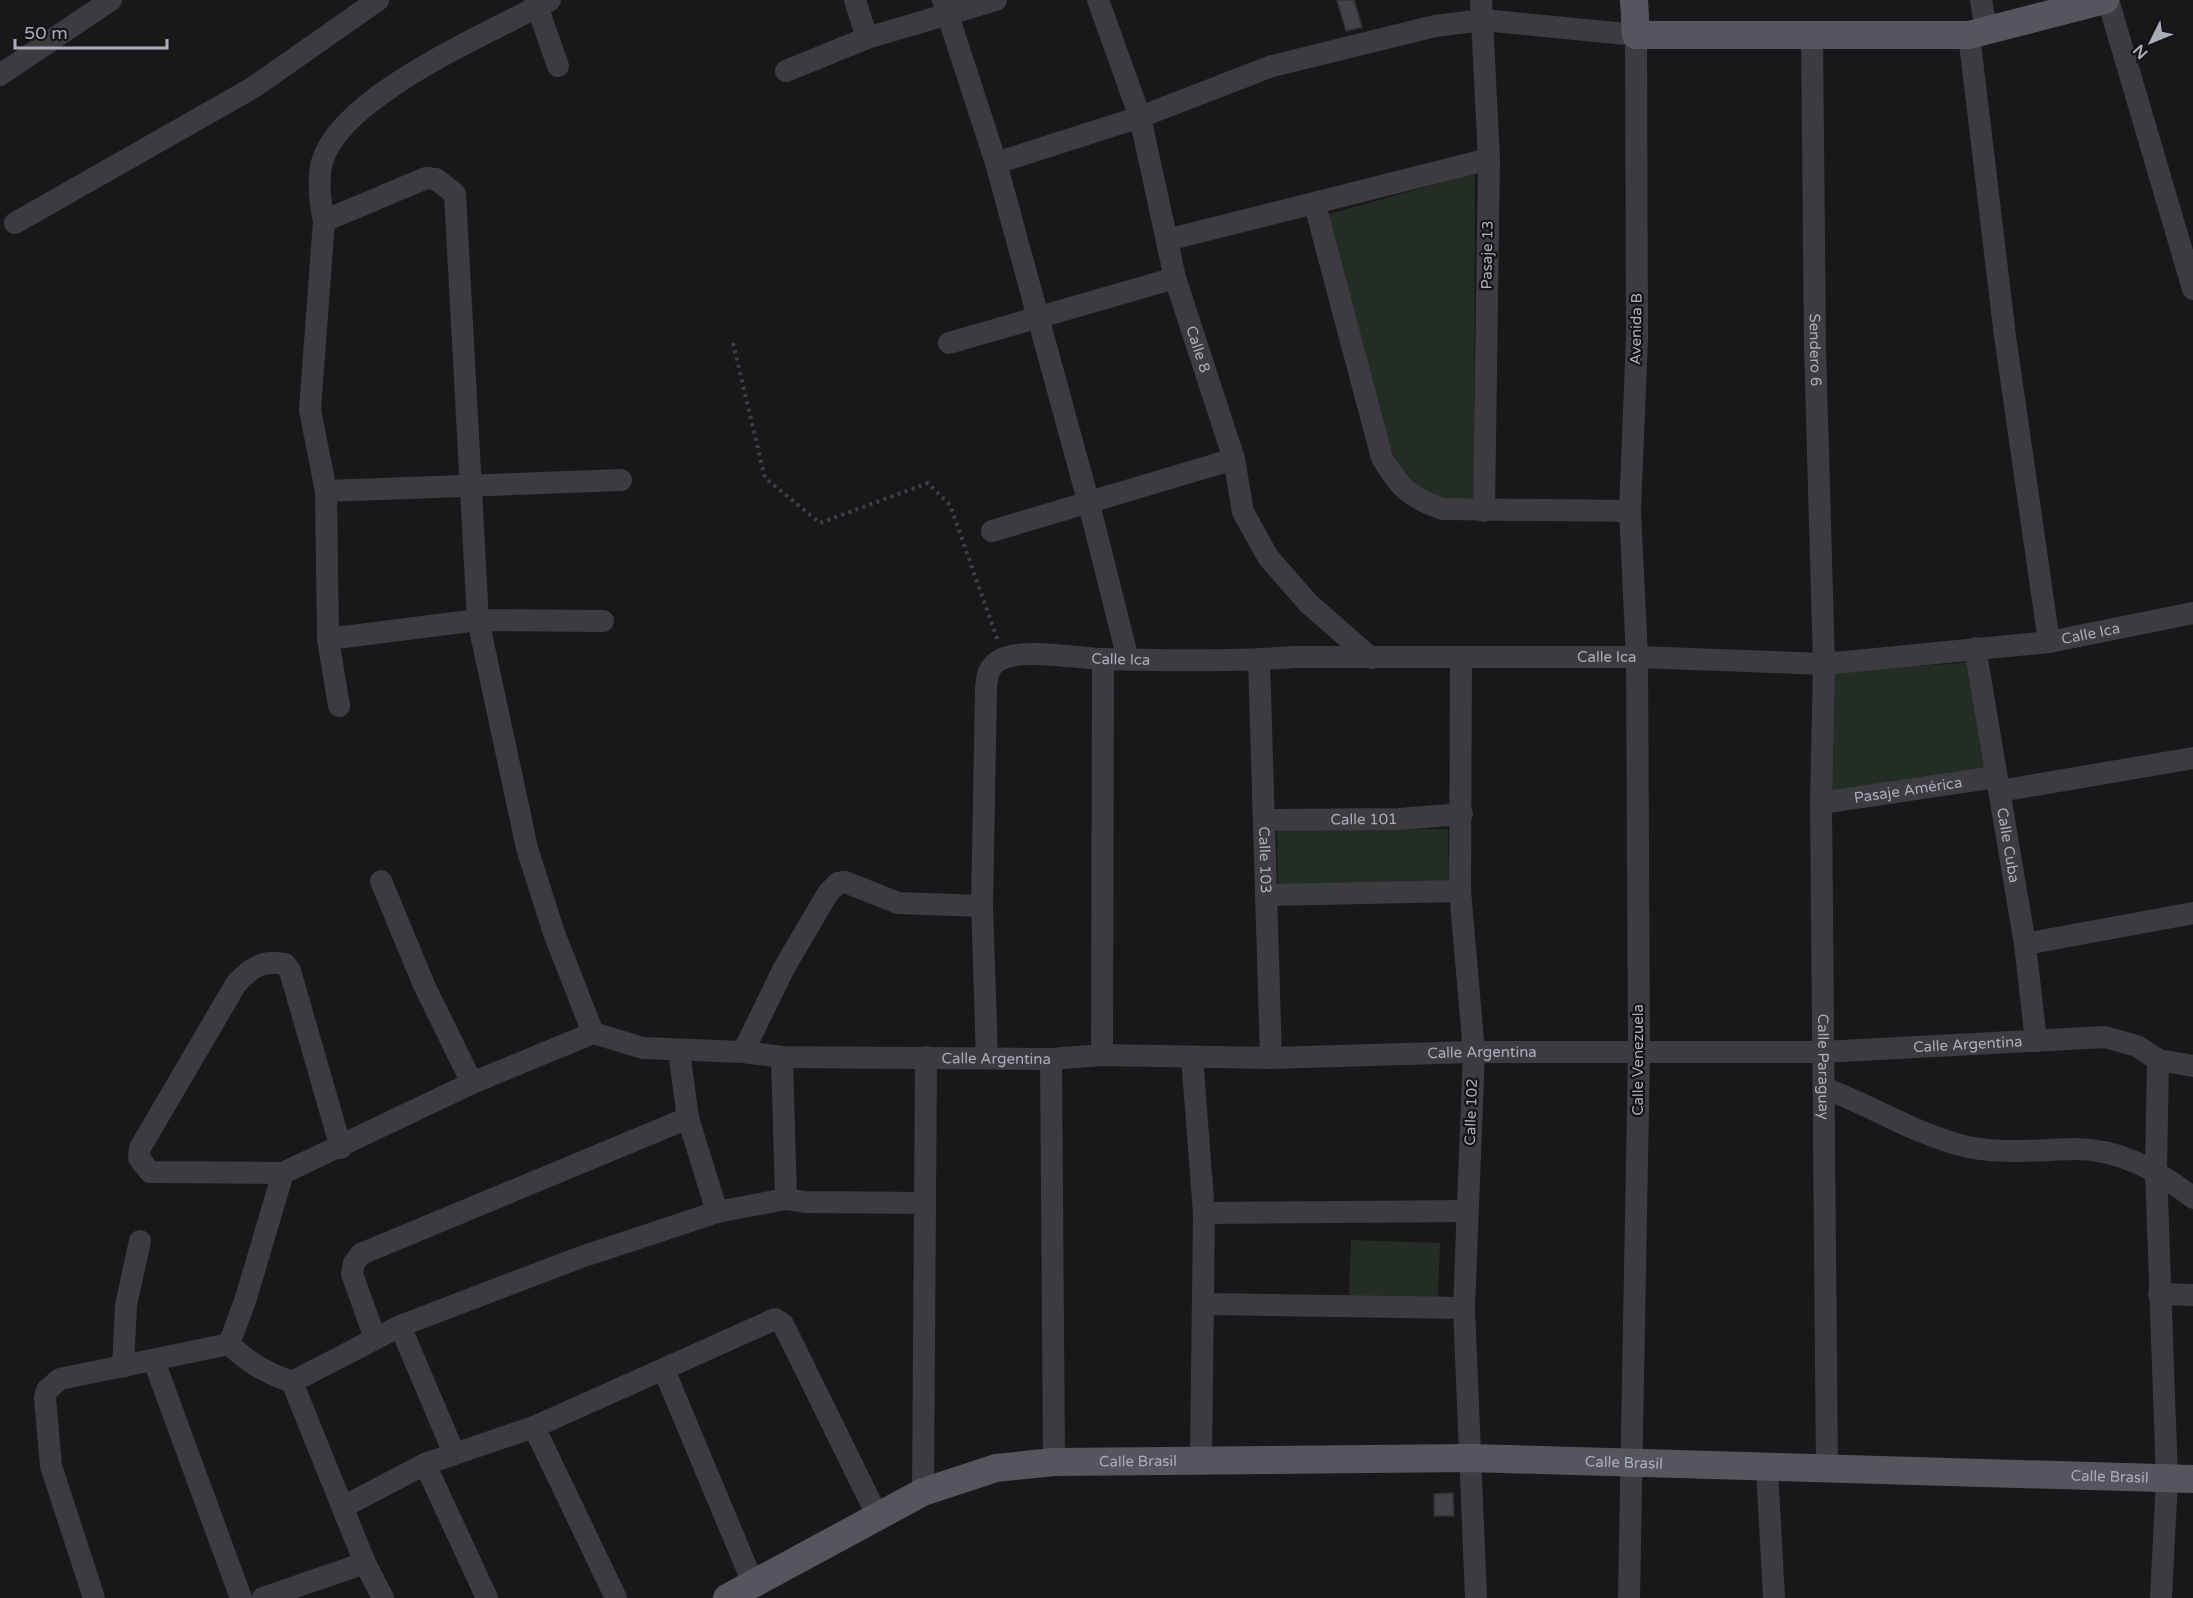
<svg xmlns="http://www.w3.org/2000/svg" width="2193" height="1598" font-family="'Varela Round',sans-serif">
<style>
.green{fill:#242c26}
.building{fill:#424247;stroke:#323235;stroke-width:1.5}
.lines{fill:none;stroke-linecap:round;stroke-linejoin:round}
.path{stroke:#3f3f45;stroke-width:4;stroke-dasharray:3 4.5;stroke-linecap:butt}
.minor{stroke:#3b3b40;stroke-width:22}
.major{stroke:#55555d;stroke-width:28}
.labels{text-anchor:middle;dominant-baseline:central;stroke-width:4.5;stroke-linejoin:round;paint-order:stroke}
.street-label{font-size:15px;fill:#aaacb9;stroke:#131315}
</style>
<rect width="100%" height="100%" fill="#18181a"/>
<!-- green -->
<path class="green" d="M1475 173 1474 502 1435 499 1404 478 1382 431 1326 215Z
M1972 662 1989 771 1830 793V673Z
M1448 829 1449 886 1278 887 1277 830Z
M1351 1240 1440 1243 1438 1299 1349 1295Z"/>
<!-- building -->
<path class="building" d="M1337 0H1354L1362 27 1346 31Z
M1453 1493 1454 1516H1434V1494Z"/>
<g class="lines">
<!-- path -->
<path class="path" d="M733 343 765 478 820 523 928 483 950 505 998 641"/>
<!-- minor -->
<g class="minor">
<path d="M535 0 558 66"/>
<path d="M855 0 867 38"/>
<path d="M943 0 996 163 1089 504 1128 659"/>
<path id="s1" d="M1098 0 1140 117 1175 278 1234 459 1243 512 1268 557 1308 603 1371 658"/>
<path d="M1481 0 1489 159 1484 511"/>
<path d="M1981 0 1986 31"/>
<path d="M2108 0 2193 289"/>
<path id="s2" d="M1812 35 1815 347 1824 664 1821 803 1827 1470"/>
<path d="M1969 35 2005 336 2049 642"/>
<path d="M786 71 867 38 996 0"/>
<path d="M0 75 111 0"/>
<path d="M996 163 1140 117 1272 66 1435 26 1483 20 1636 35 1637 338 1630 511 1637 657 1639 1052 1629 1598"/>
<path d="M1315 205 1382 458C1399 487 1410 498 1443 509L1630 511"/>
<path d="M324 221 426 178 436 179 455 194 478 620 527 848 554 933 593 1033"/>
<path d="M15 223 254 87 378 0"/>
<path d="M1167 240 1489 159"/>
<path d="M949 343 1175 278"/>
<path d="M326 491 621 480"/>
<path d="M992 531 1234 459"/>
<path d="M328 639 478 620 603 621"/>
<path id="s3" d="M1975 648 2025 944 2036 1041"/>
<path d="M1461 659 1460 891 1474 1052 1464 1308 1476 1598"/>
<path id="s4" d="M1259 660 1271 1058"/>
<path d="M339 706 328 639 326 491 310 410 324 221C320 202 317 181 322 162 341 95 490 33 550 0"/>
<path d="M2000 791 2193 758"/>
<path id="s5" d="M1821 803 1996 777"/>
<path id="s6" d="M1265 820 1399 819 1462 814"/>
<path d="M381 881 424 985 472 1083"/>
<path d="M1266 895 1460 891"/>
<path d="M2025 944 2193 913"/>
<path d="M743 1052 784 968 828 893 838 883 845 882 898 903 982 906"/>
<path d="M1102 1055 1103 659"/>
<path d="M782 1057 786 1199"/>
<path d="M1192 1057 1204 1213 1201 1459"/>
<path id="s7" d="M987 1058 982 906 986 689C987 676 988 665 1002 659 1025 648 1075 658 1102 659 1166 660 1231 662 1295 657H1637L1824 664 2049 642 2193 613"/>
<path d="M1051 1059 1054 1462"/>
<path d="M2158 1060 2156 1171 2167 1479 2161 1598"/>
<path d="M1824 1088C1873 1106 1916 1135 1968 1147 2004 1154 2037 1150 2073 1149 2119 1148 2159 1171 2193 1198"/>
<path id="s8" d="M341 1148 290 971 285 964C264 959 250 968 236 984L140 1148 139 1158 150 1172 283 1173 472 1083 593 1033 643 1048 743 1052 782 1057 1051 1059 1102 1055 1271 1058 1472 1052H1823L2105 1037 2137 1046 2158 1060 2193 1066"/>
<path d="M717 1212 786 1199 805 1202 925 1203"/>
<path d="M1204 1213 1467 1211"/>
<path d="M2159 1294 2193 1295"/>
<path d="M1203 1304 1464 1308"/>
<path d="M400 1326 454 1453"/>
<path d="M375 1338 352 1274 354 1263 361 1254 688 1118"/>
<path d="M229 1344 246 1298 283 1173"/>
<path d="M154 1361 241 1598"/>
<path d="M123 1367 126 1305 140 1241"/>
<path d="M664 1370 753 1583"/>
<path d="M292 1382 365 1563 383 1598"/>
<path d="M534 1427 616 1598"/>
<path d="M425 1464 487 1598"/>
<path d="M1767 1469 1774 1598"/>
<path d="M923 1492 926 1057"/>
<path d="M343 1507 425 1464 534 1427 775 1319 783 1324 877 1515"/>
<path d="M94 1598 51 1466 45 1398 47 1390 60 1379 229 1344C249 1363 266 1373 292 1382L400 1326 581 1257 717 1212 688 1118 679 1051"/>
<path d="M263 1598 365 1563"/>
</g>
<!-- major -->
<g class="major">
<path d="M1634 0 1636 35H1969L2105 0"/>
<path id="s9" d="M727 1598 923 1492 996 1468 1054 1462 1470 1458 2193 1479"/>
</g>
</g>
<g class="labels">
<!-- street labels -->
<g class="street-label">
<text transform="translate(1487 255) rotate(-89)">Pasaje 13</text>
<text transform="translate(1636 329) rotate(-89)">Avenida B</text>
<text stroke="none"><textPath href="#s1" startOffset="364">Calle 8</textPath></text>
<text stroke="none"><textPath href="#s2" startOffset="315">Sendero 6</textPath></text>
<text stroke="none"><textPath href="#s7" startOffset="1497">Calle Ica</textPath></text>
<text stroke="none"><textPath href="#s7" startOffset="1011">Calle Ica</textPath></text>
<text stroke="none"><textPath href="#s7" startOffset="525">Calle Ica</textPath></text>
<text stroke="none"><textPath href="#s5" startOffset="88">Pasaje América</textPath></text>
<text stroke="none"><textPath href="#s6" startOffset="99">Calle 101</textPath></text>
<text stroke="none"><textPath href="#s3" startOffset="200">Calle Cuba</textPath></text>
<text stroke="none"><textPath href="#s4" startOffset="200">Calle 103</textPath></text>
<text stroke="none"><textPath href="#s8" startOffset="2318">Calle Argentina</textPath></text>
<text stroke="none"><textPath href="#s8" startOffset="1832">Calle Argentina</textPath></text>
<text stroke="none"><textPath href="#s8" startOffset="1346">Calle Argentina</textPath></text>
<text transform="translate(1638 1060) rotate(-90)">Calle Venezuela</text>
<text stroke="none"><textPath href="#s2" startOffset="1032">Calle Paraguay</textPath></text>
<text transform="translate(1471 1112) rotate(-88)">Calle 102</text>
<text stroke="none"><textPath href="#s9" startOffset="442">Calle Brasil</textPath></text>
<text stroke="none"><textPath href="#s9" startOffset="928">Calle Brasil</textPath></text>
<text stroke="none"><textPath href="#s9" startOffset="1414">Calle Brasil</textPath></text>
</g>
</g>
<!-- north arrow -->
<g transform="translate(2151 42) rotate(227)" stroke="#131315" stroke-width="4.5" paint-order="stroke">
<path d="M0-4.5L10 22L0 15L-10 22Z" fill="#aaacb9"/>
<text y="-9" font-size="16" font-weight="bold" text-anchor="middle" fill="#aaacb9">N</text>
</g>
<!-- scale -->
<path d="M15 39v9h152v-9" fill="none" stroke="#aaacb9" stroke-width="3"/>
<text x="24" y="39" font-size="18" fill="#aaacb9" stroke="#131315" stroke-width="4.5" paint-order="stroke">50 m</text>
</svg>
